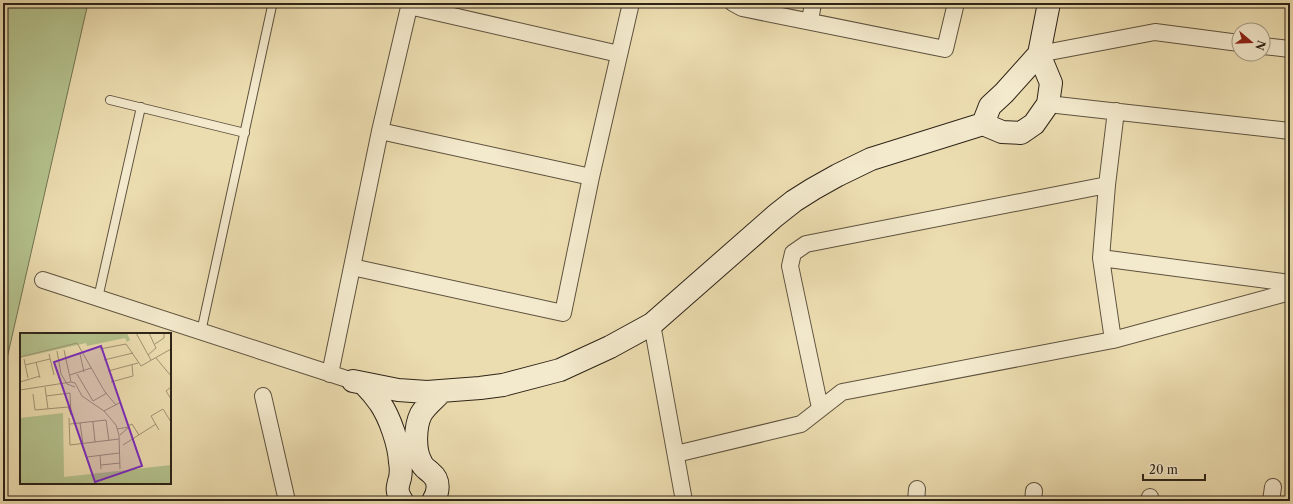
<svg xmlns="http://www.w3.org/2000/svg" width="1293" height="504" font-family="'Libre Caslon Text',serif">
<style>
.green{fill:#b4c28d;stroke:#717352}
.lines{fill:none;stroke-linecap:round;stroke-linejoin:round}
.lane-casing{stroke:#5e523e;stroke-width:10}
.street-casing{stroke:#5e523e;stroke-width:18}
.secondary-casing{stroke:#2e2418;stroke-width:24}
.lane{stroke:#f3e9cc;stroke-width:8}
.street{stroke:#f3e9cc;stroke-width:16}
.secondary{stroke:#f3e9cc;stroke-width:22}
.inset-road{fill:none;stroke:#a09373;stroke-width:1}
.view{fill:#7b2cbf;fill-opacity:0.15;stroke:#7b2cbf;stroke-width:2}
.inset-edge{fill:none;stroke:#2e2418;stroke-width:2}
</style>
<rect width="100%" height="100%" fill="#ecddb0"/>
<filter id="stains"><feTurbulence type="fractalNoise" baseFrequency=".005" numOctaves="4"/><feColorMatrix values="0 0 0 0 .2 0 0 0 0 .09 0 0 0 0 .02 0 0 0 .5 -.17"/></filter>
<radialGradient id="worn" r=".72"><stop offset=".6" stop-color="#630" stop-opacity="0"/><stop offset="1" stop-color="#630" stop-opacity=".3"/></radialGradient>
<!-- green -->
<path class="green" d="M3 3H88L3 376Z"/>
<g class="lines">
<!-- lane casing -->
<g class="lane-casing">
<path id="lane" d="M110 100 245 133
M98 298 141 107
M201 332 272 6"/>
</g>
<!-- street casing -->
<g class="street-casing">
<path id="street" d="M733 3 742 8 945 49 956 3
M409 6 619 54
M810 21 813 3
M1263 46 1290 49
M1039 54 1155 32 1239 43
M1048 104 1290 131
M380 131 591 177
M1101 258 1290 283
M352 267 563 313 591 177 631 3
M43 280 353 381
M652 324 684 501
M1113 340 1101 258 1107 185 1116 111
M330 374 380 131 410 3
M263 396 287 501
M820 408 790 266 793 253 806 244 1107 185
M676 454 801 424 842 392 1113 340 1290 292
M916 501 917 489
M1033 501 1034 491
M1150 501V497
M1271 501 1273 487"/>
</g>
<!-- secondary casing -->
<g class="secondary-casing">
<path id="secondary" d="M983 124 990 106 1004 93 1039 54 1049 3
M353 381 398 390 427 392 480 388 503 385 560 370 610 347 652 324 775 216 794 201 813 189 838 175 871 159 983 124 1002 132 1021 133 1034 124 1048 104 1051 83 1039 54
M364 384C370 390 375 396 380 403 390 418 399 444 400 462 401 467 401 473 400 478 397 488 396 491 402 501
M433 501C439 492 440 480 431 473 427 469 423 468 421 462 414 450 415 426 421 414 426 405 436 398 442 391"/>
</g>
<!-- lane -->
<use href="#lane" class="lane"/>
<!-- street -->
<use href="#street" class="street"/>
<!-- secondary -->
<use href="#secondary" class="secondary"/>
</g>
<!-- overview -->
<g transform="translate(20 333)">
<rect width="151" height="151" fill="#ecddb0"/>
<path d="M0 0H107L110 7 107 9 105 5 67 13 66 10 0 25ZM43 80 44 144 151 132V151H0V85Z" fill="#b4c28d"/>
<path class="inset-road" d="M116 0 131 27M135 11 144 5V0M80 16 106 11 121 33 151 16M44 17 51 49M37 18 41 41 47 51 55 54M29 21 34 42M60 21 64 39M128 22 136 15 129 0M0 24 57 10 85 59 96 72M136 25 151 43M4 26 8 45M84 27 113 20M16 29 20 45M5 32 30 26M88 38 118 30M57 41 73 68 87 60M50 42 71 35M0 49 20 43M91 49 113 43 112 32M25 54 28 76M151 54 146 58 151 66M0 57 51 49 55 50 62 63 84 78 96 92 99 102 100 136M13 61 15 77 48 74M26 63 50 60 51 82 48 74M84 78 101 69M49 85 50 112 99 106M73 89 75 109M60 90 63 111M50 91 86 87 89 108M108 93 112 91 119 102M97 96 109 94 100 102M139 97 131 83 143 76 151 89M103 112 136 91M80 122 81 136M67 124 99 120M81 132 100 130"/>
<path class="view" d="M81 13 122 133 75 149 34 29Z"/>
<rect width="151" height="151" class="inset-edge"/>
</g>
<!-- margin -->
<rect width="1293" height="504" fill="none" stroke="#ecddb0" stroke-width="16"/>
<rect x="4" y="4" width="1285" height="496" fill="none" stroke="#2e2418" stroke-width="2"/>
<rect x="8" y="8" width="1277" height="488" fill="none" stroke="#2e2418"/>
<!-- north arrow -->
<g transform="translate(1251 42) rotate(109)"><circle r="19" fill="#f3e9cc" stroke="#a49a84"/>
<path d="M0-3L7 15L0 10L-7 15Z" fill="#8f2418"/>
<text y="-6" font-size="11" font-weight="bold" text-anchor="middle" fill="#2e2418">N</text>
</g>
<!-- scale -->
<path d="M1143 474v6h62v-6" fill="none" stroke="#2e2418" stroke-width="2"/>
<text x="1149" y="474" font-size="12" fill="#2e2418" stroke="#f3e9cc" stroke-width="3" paint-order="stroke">20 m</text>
<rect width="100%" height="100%" filter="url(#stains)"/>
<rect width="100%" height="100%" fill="url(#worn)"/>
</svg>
